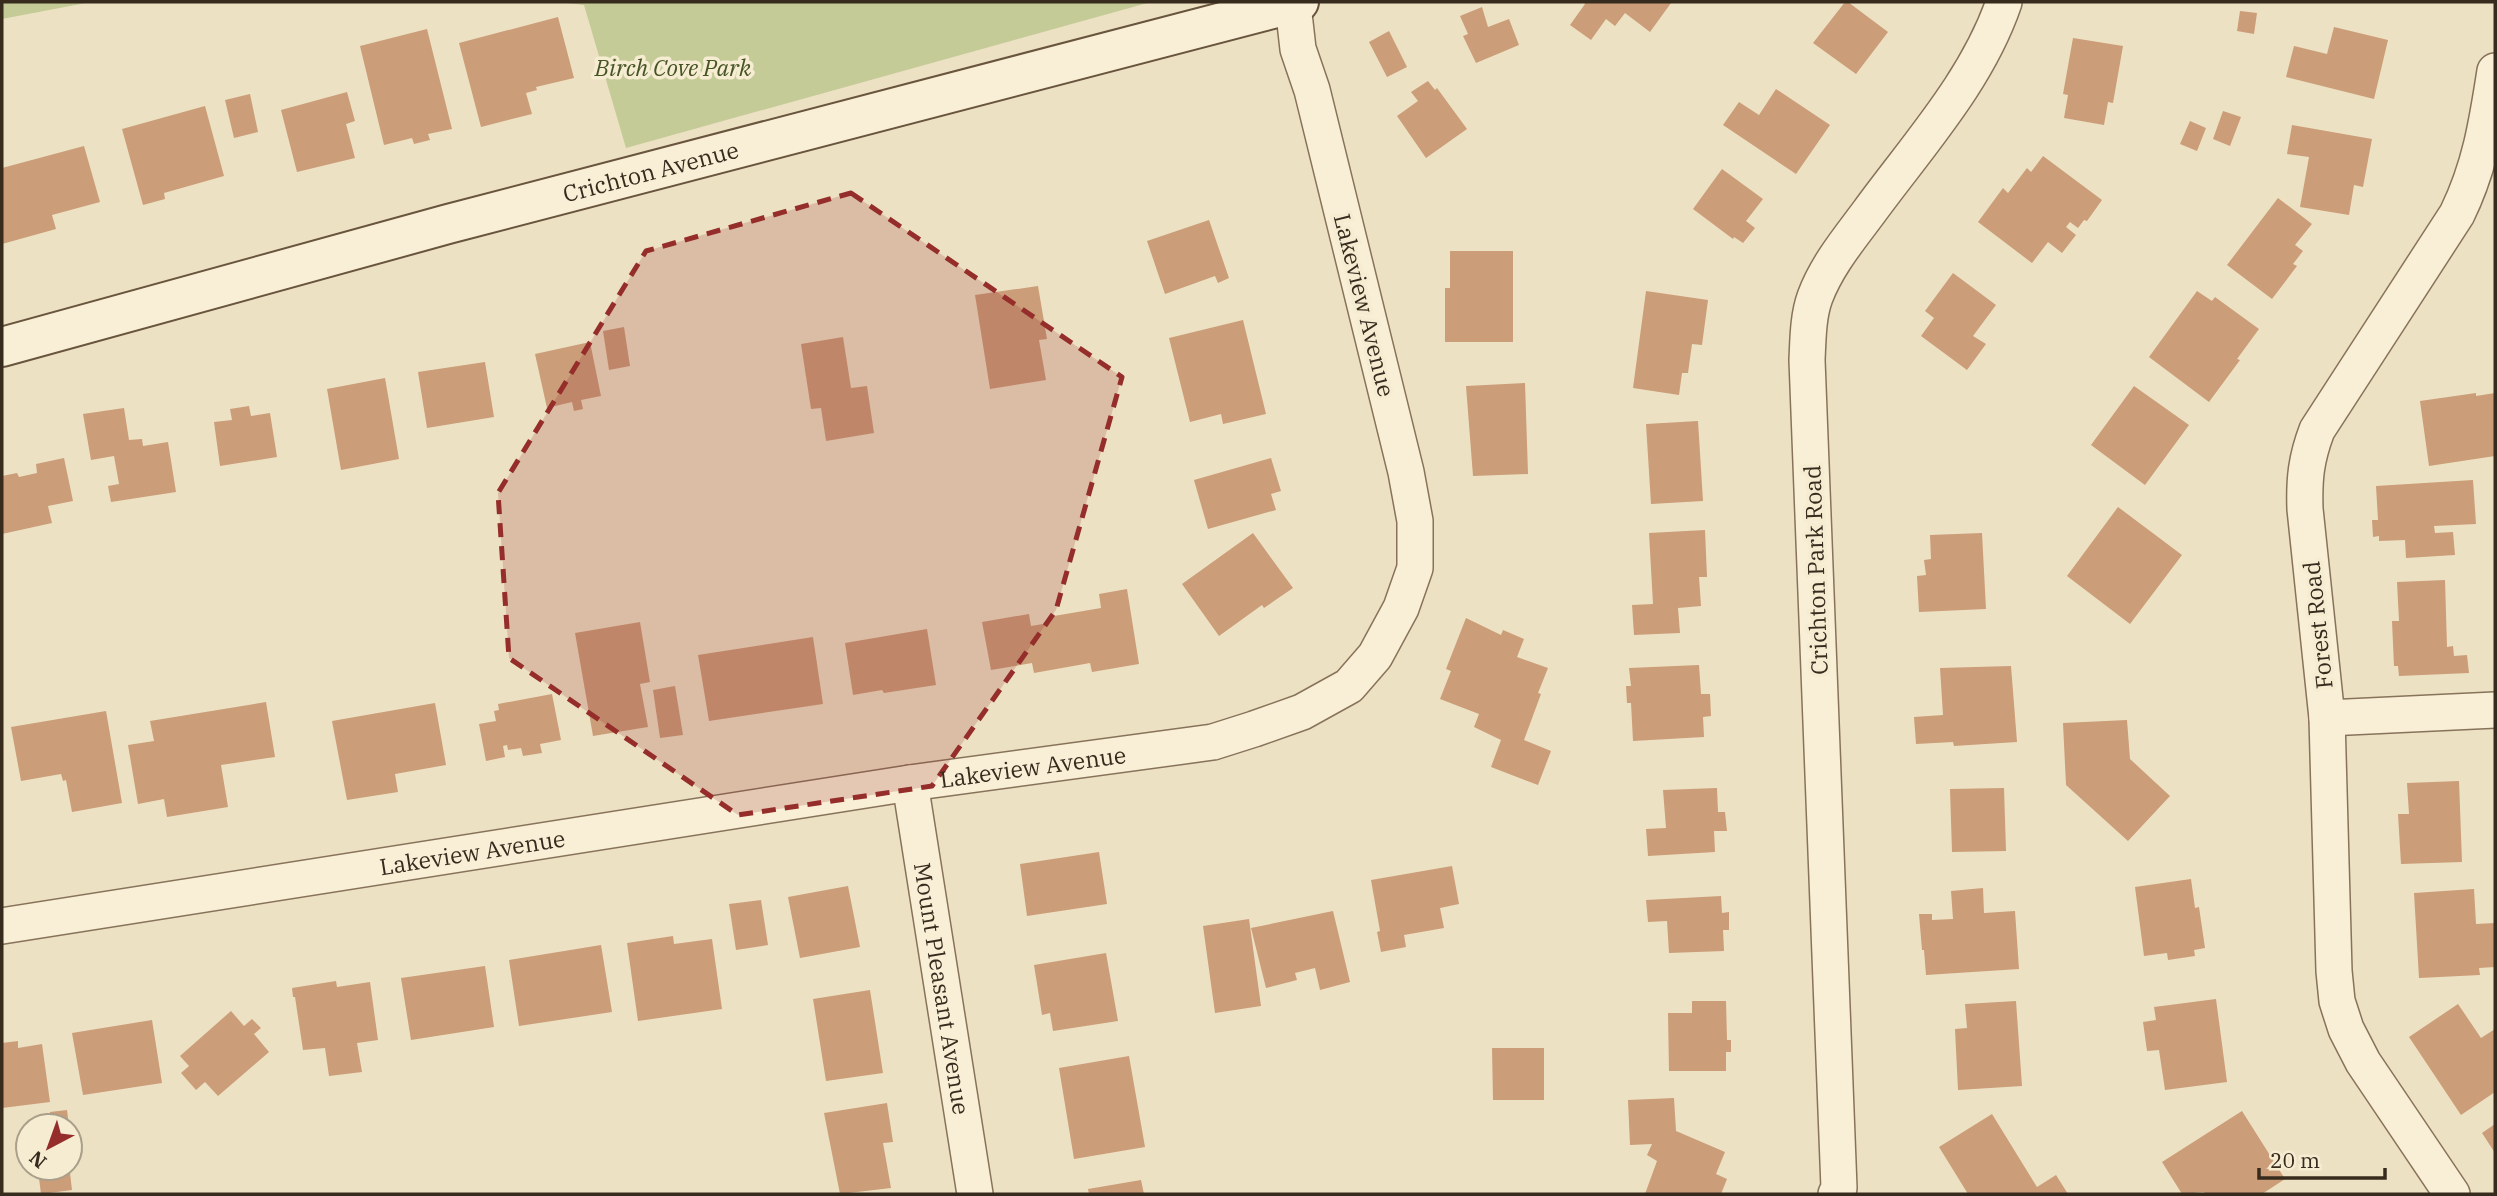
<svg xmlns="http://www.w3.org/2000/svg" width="2497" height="1196" font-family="'IBM Plex Serif',serif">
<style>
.green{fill:#c4cb97}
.building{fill:#cb9d79}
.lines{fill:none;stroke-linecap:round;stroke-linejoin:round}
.street-casing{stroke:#87735a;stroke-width:38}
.secondary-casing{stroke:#69543d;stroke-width:42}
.street{stroke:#f8efd6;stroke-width:35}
.secondary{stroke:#f8efd6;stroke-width:38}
.marked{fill:#952d2b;fill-opacity:0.2;stroke:#952d2b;stroke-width:5;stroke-dasharray:14 9;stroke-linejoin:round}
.labels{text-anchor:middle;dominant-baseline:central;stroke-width:7;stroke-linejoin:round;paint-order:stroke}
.park-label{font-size:23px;font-style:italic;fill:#465325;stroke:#f5ecd2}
.street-label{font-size:23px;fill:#372b1e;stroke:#f5ecd2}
</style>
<rect width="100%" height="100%" fill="#ede1c3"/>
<!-- green -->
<path class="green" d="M2 2H91L2 19Z
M557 2H1151L626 148 584 5Z"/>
<!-- building -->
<path class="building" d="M1583 2H1669L1671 3 1650 32 1625 13 1615 26 1606 19 1591 40 1570 25 1585 4Z
M1845 2H1848L1888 32 1856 74 1813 43Z
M1482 7 1488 27 1509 19 1519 45 1476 63 1463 36 1468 34 1460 16Z
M2240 11 2257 13 2254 34 2237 31Z
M558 17 574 78 536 87 537 90 526 93 532 114 481 127 459 43Z
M2334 27 2388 40 2374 99 2286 77 2294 46 2327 54Z
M427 29 452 129 428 134 430 140 414 144 412 138 384 145 360 46Z
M1389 31 1407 67 1387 77 1369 42Z
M2073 38 2123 46 2113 103 2108 102 2104 125 2064 118 2068 95 2063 94Z
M1428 81 1435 90 1437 88 1467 129 1426 158 1397 116 1418 101 1411 92Z
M1776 89 1830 125 1796 174 1723 125 1739 102 1759 115Z
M347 92 355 121 346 124 355 158 297 172 281 110Z
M250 94 258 132 234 138 225 100Z
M205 106 224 176 164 193 165 199 143 205 122 129Z
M2223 111 2241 117 2230 146 2213 139Z
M2190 121 2206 128 2197 151 2180 144Z
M2292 125 2372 139 2363 187 2354 185 2349 215 2300 207 2309 157 2287 154Z
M84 146 100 202 52 215 56 229 2 244V168Z
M2043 156 2102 200 2087 221 2084 220 2078 228 2070 222 2066 227 2076 235 2062 253 2048 242 2032 263 1978 222 2003 188 2008 193 2027 168 2031 172Z
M1722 169 1763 199 1746 221 1755 228 1743 243 1734 237 1733 239 1693 209Z
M2278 198 2312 224 2295 245 2303 251 2293 264 2297 266 2272 299 2227 265Z
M1209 220 1229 278 1218 283 1215 276 1165 294 1147 241Z
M1450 251H1513V342H1445V288H1450Z
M1953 273 1996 305 1973 336 1986 344 1967 370 1921 336 1934 318 1925 311Z
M1038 286 1047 339 1039 340 1046 380 990 389 975 295Z
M1646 291 1708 300 1702 345 1692 344 1688 373H1682L1679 395 1633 388Z
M2197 291 2212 301 2215 297 2259 329 2237 359 2240 360 2209 402 2149 357Z
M1243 320 1266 414 1223 424 1221 414 1190 422 1169 338Z
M624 327 630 366 609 370 603 331Z
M843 337 851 388 867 386 874 433 826 441 821 408 811 409 801 344Z
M590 342 601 396 581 400 583 409 574 411 572 402 547 408 535 354Z
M485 362 494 417 427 428 418 372Z
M385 378 399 459 341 470 327 389Z
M1525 383 1528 474 1473 476 1466 386Z
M2134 386 2189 425 2145 485 2091 445Z
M2476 393V396L2495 393V456L2429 466 2420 401Z
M249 406 251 416 270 413 277 457 220 466 214 422 232 420 230 409Z
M124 408 129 440 142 439 143 446 168 442 176 492 111 502 108 486 119 484 114 456 91 460 83 414Z
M1698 421 1703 501 1651 504 1646 424Z
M64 458 73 501 48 506 52 523 2 534V476L17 473 19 477 37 473 36 464Z
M1271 458 1281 491 1271 494 1276 510 1208 529 1194 480Z
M2473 480 2476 524 2434 526 2435 533 2453 532 2455 555 2406 558 2405 540 2379 541V536L2373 537 2372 520H2378L2376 486Z
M2118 507 2182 555 2130 624 2067 576Z
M1705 530 1707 577H1699L1701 606 1678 608 1680 633 1634 635 1632 605 1653 604 1649 533Z
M1253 533 1293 588 1264 608 1262 605 1219 636 1182 584Z
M1982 533 1986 609 1919 612 1917 576 1926 575 1924 560 1931 559 1930 535Z
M2445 580 2447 647 2453 646 2454 656 2467 655 2469 673 2399 676 2398 666H2394L2392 621H2399L2397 582Z
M1127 589 1139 664 1092 672 1090 663 1034 673 1032 663 991 670 982 622 1029 614 1031 626 1049 623 1048 617 1101 608 1099 594Z
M1466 618 1501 635 1503 630 1524 639 1517 657 1548 668 1538 693 1541 694 1524 740 1551 751 1538 785 1491 767 1501 740 1474 727 1479 714 1440 699 1451 671 1446 669Z
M640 622 650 682 640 684 648 727 593 736 575 633Z
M927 629 936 685 884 693 882 690 853 695 845 643Z
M813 637 823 704 709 721 698 655Z
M1699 665 1701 694H1710L1711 716 1703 717 1704 737 1633 741 1631 703H1627L1626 686H1631L1629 668Z
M2011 666 2017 742 1954 746 1953 742 1916 744 1914 717 1943 715 1940 668Z
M675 686 683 735 660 738 653 690Z
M552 694 561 740 540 744 542 753 523 756 521 748 508 750 507 745 503 746 505 757 486 761 479 724 496 721 494 711 499 710 498 704Z
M266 702 275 757 221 765 228 807 167 817 164 799 138 804 128 745 154 741 150 721Z
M435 703 446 765 395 774 398 792 347 800 332 721Z
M106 711 122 803 72 812 66 780 63 781 61 774 21 781 11 727Z
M2127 720 2130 759 2170 796 2128 841 2066 785 2063 723Z
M2459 781 2462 862 2401 864 2398 814H2409L2407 783Z
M1717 788 1718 812H1725L1727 831H1714L1715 852 1648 856 1646 829 1666 828 1663 790Z
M2004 788 2006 851 1952 852 1950 789Z
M1099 852 1107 904 1027 916 1020 864Z
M1452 866 1459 904 1440 908 1444 928 1404 935 1406 947 1381 952 1377 932 1380 931 1371 880Z
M2191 879 2195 908 2199 907 2205 948 2194 950 2195 956 2168 960 2167 953 2144 956 2135 887Z
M848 886 860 947 800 958 788 897Z
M1983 888 1984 913 2015 911 2019 969 1926 975 1924 950H1922L1919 914H1932V920L1953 919 1951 891Z
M2474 889 2476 924 2495 923V967L2479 968 2480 975 2419 978 2414 893Z
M1721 896 1722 913 1729 912V930H1723L1724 951 1669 953 1667 921 1648 922 1646 900Z
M761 900 768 945 736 950 729 904Z
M1333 911 1350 982 1320 990 1315 968 1295 973 1297 980 1266 988 1251 928Z
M1249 919 1261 1006 1215 1013 1203 926Z
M673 936 674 944 712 939 722 1009 638 1021 627 943Z
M601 945 612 1012 519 1026 509 960Z
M1106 953 1118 1021 1053 1031 1050 1013 1042 1015 1034 965Z
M485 966 494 1027 411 1040 401 978Z
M336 981 337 987 370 982 378 1040 357 1043 362 1072 329 1076 325 1048 303 1050 295 997H293L292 988Z
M870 990 883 1073 826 1081 813 999Z
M2216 999 2227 1082 2165 1090 2159 1050 2147 1051 2143 1022 2156 1020 2154 1007Z
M1692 1001H1726L1727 1040H1731V1052H1726V1071H1669L1668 1013H1692Z
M2016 1001 2022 1086 1958 1090 1955 1029 1967 1028 1965 1004Z
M2458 1004 2481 1038 2495 1029V1092L2461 1115 2409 1037Z
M231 1011 244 1026 252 1019 261 1028 254 1034 269 1052 218 1096 205 1082 196 1090 181 1073 189 1066 180 1056Z
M152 1020 162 1083 83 1095 72 1033Z
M18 1041V1048L42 1044 50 1102 2 1108V1043Z
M1492 1048H1544V1100H1493Z
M1129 1056 1145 1147 1074 1159 1059 1068Z
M1674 1098 1676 1131 1725 1152 1716 1174 1727 1179 1721 1194H1645L1657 1161 1647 1155 1652 1144 1630 1145 1628 1100Z
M887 1103 893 1142 883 1143 891 1188 840 1194 824 1113Z
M67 1110 69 1126H51L50 1112Z
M2242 1111 2285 1179 2262 1194H2205L2204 1192 2182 1194 2162 1162Z
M1992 1114 2037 1187 2056 1175 2068 1194H1968L1939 1147Z
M2495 1124V1153L2482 1133Z
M70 1173 72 1190 41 1194 39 1178Z
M1141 1180 1144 1194H1089L1088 1189Z"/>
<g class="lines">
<!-- street casing -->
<g class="street-casing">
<g id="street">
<path d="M2327 718 2495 710"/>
<path id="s1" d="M910 783 975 1194"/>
<path id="s2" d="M2 926 910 783 1213 742 1254 729 1302 712 1349 686 1375 656 1401 608 1415 568V521L1406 472 1312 90 1298 49 1293 5"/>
<path d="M1836 1194 1839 1188 1807 360C1808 339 1808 316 1815 297 1827 265 1849 239 1869 212 1918 145 1977 81 2004 2"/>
<path d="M2452 1194 2363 1062 2346 1029 2337 1001 2334 971 2327 718 2305 509C2304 479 2306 459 2317 430L2457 214C2480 167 2487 123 2495 71"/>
</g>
</g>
<!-- secondary casing -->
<g class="secondary-casing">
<g id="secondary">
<path id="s3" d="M2 347 448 224 1299 2"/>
</g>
</g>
<!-- street -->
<use href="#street" class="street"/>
<!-- secondary -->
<use href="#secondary" class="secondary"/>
</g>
<!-- marked area -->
<path class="marked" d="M851 193 1122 377 1056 610 932 786 738 815 509 658 498 493 646 251Z"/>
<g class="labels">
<!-- park labels -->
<g class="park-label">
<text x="673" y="67">Birch Cove Park</text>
</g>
<!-- street labels -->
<g class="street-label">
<text stroke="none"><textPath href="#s3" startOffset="672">Crichton Avenue</textPath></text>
<text transform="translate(1365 305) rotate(76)">Lakeview Avenue</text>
<text transform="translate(1815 570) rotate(-92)">Crichton Park Road</text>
<text transform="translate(2317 625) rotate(-96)">Forest Road</text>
<text stroke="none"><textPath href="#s2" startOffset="1043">Lakeview Avenue</textPath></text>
<text stroke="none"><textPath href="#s2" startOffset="476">Lakeview Avenue</textPath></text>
<text stroke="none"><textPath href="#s1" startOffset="208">Mount Pleasant Avenue</textPath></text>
</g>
</g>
<!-- border -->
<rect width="2497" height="1196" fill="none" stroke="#372b1e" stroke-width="7"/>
<!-- north arrow -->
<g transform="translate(49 1147) rotate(221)"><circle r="33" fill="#f5ecd2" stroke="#a99f8a" stroke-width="2"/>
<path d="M0-5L12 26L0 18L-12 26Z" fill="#952d2b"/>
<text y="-10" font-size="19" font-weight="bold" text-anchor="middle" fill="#372b1e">N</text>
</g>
<!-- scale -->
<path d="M2259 1168v10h126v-10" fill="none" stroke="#372b1e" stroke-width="3.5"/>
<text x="2270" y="1168" font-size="21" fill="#372b1e" stroke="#f5ecd2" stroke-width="5" paint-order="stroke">20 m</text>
</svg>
